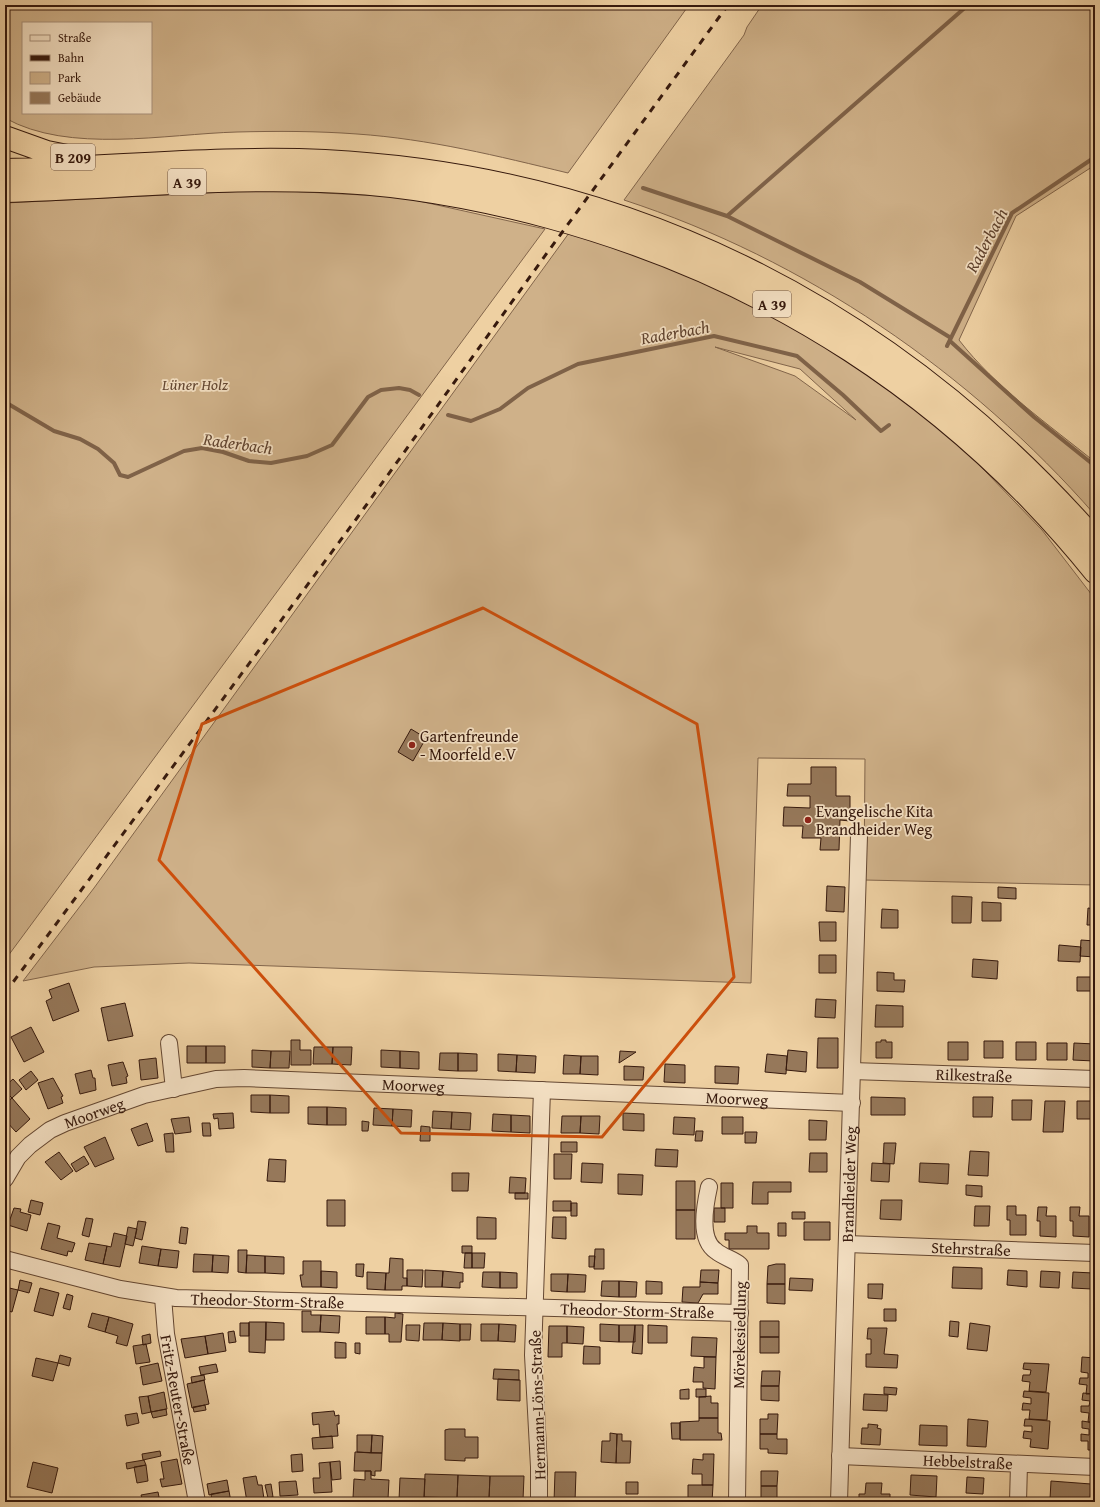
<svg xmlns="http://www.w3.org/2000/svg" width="1100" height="1507" font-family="'Gentium Book Plus',serif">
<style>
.green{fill:#cfb189;stroke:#82654b;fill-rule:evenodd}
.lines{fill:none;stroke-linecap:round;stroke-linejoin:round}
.stream{stroke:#7f6248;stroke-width:4}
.building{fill:#96785a;stroke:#36190d}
.minor-casing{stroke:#644732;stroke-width:18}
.highway-casing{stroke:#36190d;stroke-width:24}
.minor{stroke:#f4e0c3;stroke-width:16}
.highway{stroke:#eed0a2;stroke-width:22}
.rail{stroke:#36190d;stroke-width:3;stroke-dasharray:7 7;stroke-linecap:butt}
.marked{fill:none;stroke:#cd4f0c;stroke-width:3;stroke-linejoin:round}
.poi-dot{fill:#8f2418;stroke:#f4e0c3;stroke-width:1.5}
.labels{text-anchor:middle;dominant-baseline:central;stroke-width:3.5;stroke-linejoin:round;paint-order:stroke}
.shield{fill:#f4e0c3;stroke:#6f5544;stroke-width:1}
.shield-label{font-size:15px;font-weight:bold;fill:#36190d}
.park-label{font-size:16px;font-style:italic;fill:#644732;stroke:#f4e0c3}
.poi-label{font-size:16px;fill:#36190d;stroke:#f4e0c3;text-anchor:start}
.street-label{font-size:16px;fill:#36190d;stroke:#f4e0c3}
.water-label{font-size:17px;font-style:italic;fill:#60432f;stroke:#f4e0c3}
</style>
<rect width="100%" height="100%" fill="#eed0a2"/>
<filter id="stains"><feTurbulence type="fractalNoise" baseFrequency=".005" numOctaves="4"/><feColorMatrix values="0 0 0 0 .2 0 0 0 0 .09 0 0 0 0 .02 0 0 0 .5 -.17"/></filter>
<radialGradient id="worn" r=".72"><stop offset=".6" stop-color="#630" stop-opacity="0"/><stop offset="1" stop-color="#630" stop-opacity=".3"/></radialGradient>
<!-- green -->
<path class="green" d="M5 5H689L568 173C498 156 429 139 357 134 317 131 277 131 237 132 165 134 69 154 5 118ZM23 23H151V113H23Z
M762 5H1095V165L1016 216 959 340C996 388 1048 424 1095 462V515C970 372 805 259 624 200L744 35 747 27Z
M266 190 401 197 545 229 5 960V203Z
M569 233 676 266 824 339 959 444 1042 530 1095 599V885L864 880 865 759 758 758 751 983 189 963 94 967 23 981 94 888ZM715 347 800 369 856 420 795 376Z"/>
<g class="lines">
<!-- stream -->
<path class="stream" d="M643 188 727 216
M951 338 860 282 727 216 968 5
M950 341 1034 417 1095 466
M947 346 1012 213 1095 157
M5 402 54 431 80 439 98 449 114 463 120 475 128 477 184 451 202 448 223 452 249 461 271 463 307 456 332 445 368 397 381 390 399 388 410 390 419 395
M448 415 471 421 500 409 528 388 578 364 714 336 797 356 843 395 881 431 889 425"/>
</g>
<!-- building -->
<path class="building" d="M411 729 426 738 413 761 398 752Z
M811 767H836V796H850V821L840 820 839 850H820L821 838H802L803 826H783L784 807 810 808V796H787L788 784H811Z
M827 886 845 887 844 912 826 911Z
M998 887 1016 888V899L998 898Z
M952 896 972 897 971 923H952Z
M982 902 1001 903V921H982Z
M1088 908 1095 909V925H1087Z
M882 909 898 910V928H881Z
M819 922H836V941H820Z
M1081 940 1095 941V957L1080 956Z
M1059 945 1081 947 1080 962 1058 961Z
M819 955H836V973H819Z
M973 959 998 961 997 979 972 977Z
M877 972 894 973V980H905L904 992 877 991Z
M1077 977H1095V991H1077Z
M69 983 79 1011 53 1021 46 1001 52 998 49 990Z
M816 999 836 1000 835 1018 815 1017Z
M125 1003 133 1036 108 1041 101 1008Z
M876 1005 903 1006V1027H875Z
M31 1027 44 1052 24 1062 11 1037Z
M818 1038H838V1068H817Z
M291 1040H300V1050H311V1065H291Z
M881 1040H886V1042H892V1058H876V1042H881Z
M984 1041H1003V1058H984Z
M948 1042H968V1060H948Z
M1016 1042H1036V1060H1016Z
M1047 1043H1067V1060H1047Z
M1074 1043 1095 1044 1094 1061 1073 1060Z
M187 1046H206V1063H187Z
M206 1046H225V1063H206Z
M314 1047H333L332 1064H313Z
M333 1047H352L351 1065 332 1064Z
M252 1050 271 1051 270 1068 252 1067Z
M381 1050 400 1051V1068L381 1067Z
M788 1050 807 1052 806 1072 786 1070Z
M271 1051H290L289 1068H270Z
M400 1051 419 1052V1069L400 1068Z
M620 1051 636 1052 619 1063Z
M440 1053H458V1071L439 1070Z
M458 1053 477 1054V1071H458Z
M498 1054 517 1055 516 1072 498 1071Z
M767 1054 787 1056 786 1074 765 1072Z
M517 1055 536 1056 535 1073 516 1072Z
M564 1055 581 1056 580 1074H563Z
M581 1056H598V1075L580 1074Z
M156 1058 158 1078 141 1080 139 1060Z
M123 1062 128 1076 126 1077 127 1083 112 1086 108 1065Z
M665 1064 685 1065V1083L664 1082Z
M624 1066 644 1067 643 1080H624Z
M715 1066 739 1067 738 1084 715 1083Z
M91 1070 93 1078H95L96 1090 80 1094 75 1074Z
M31 1071 38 1080 26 1090 19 1080Z
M53 1078 63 1096 61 1097 63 1103 48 1109 38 1083Z
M13 1079 22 1089 12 1098 5 1091V1086Z
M251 1095H270V1113L251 1112Z
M270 1095 289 1096V1113H270Z
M871 1097 905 1098V1115H871Z
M973 1097H993L992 1117H973Z
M12 1098 30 1119 16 1132 5 1120V1104Z
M1012 1100H1032L1031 1120H1012Z
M1045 1101H1065L1063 1132H1043Z
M1077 1101H1095V1119H1077Z
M308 1107H327V1125L308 1124Z
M327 1107 346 1108V1125H327Z
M374 1108 393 1109 392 1126 373 1125Z
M393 1109 412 1110 411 1127 392 1126Z
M433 1111 452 1112 451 1129 432 1128Z
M452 1112 471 1113 470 1130 451 1129Z
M233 1113 234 1128 219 1129 218 1118 214 1119 213 1114Z
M623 1113 644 1114V1131L623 1130Z
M493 1114 511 1115V1132L492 1131Z
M511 1115 530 1116V1133L511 1132Z
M562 1116H581L580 1133H561Z
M581 1116H600L599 1134 580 1133Z
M189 1117 191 1132 175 1134 171 1119Z
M674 1117 695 1118 694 1135 673 1134Z
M722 1117H743V1134H722Z
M809 1120 827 1121 826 1140H809Z
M362 1121 369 1122 368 1131H362Z
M147 1123 153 1141 138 1146 131 1129Z
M202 1123H210L211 1136H203Z
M421 1126 430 1127V1141H420Z
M696 1131H703L702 1141H695Z
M745 1132H757L756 1143H745Z
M173 1133 174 1152H166L164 1134Z
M105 1137 114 1159 95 1167 84 1147Z
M561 1142H577V1152H561Z
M884 1143H896L894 1164 883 1163Z
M656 1149 678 1150 677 1167 655 1166Z
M970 1151 989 1152 988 1176 968 1175Z
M59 1152 73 1171 61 1180 45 1162Z
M810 1153H827V1172H809Z
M554 1154H572L571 1179H554Z
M84 1156 89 1164 76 1172 71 1164Z
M269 1159 286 1160 285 1182 267 1181Z
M582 1163 603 1164 602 1183 581 1182Z
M872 1163 890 1164 889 1182 871 1181Z
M920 1163 949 1164 948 1184 919 1182Z
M452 1173H469L468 1191H452Z
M618 1174 643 1175 642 1195 618 1194Z
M510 1177 526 1178 525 1193H509Z
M676 1181H695V1210H676Z
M753 1182H791V1192H768V1204H752Z
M721 1183H733V1208H721Z
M966 1185 982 1186V1197L966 1195Z
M515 1193H528V1199H515Z
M31 1200 43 1203 40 1215 28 1212Z
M327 1200H345V1226H327Z
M881 1200H902L901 1220 880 1219Z
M553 1201H571V1211H553Z
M571 1203H577V1216H571Z
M975 1206H990L989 1226H974Z
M1007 1206H1016V1215H1026V1235H1010V1220H1007Z
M1038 1207H1047L1046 1216H1056V1237L1040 1236V1221H1037Z
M1070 1207H1080L1079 1216H1089V1237L1073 1236V1221H1070Z
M14 1208 21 1209 20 1212 31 1215 27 1231 8 1225Z
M714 1208H725V1222H714Z
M676 1210H695V1239H676Z
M792 1212H805V1219H792Z
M477 1217 496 1218V1239H477Z
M553 1217H566V1239L552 1238Z
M86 1218 93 1219 89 1237 82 1235Z
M138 1221 146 1222 142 1240 135 1238Z
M804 1222H830V1240H804Z
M48 1223 60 1226 57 1238 75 1243 72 1252 68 1251 67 1256 41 1249Z
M778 1223H786V1236H778Z
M747 1226H757V1233H769V1249H729V1240H725V1233H747Z
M128 1227 137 1229 133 1246 125 1244Z
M181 1227 188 1228 186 1244 179 1243Z
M114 1233 127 1236 120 1267 103 1264 107 1246 111 1247Z
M89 1243 107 1246 103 1264 85 1260Z
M142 1246 161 1249 158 1266 139 1263Z
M462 1246H472V1253H462Z
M161 1249 179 1251 177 1268 158 1266Z
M595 1249H604V1269H594Z
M238 1250H247L246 1273 238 1272Z
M465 1253H472V1268H464Z
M472 1253H485L484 1268H472Z
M194 1254 213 1255 212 1272H193Z
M213 1255 229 1256 228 1273 212 1272Z
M247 1255 265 1256V1273H246Z
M265 1256 284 1257V1274L265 1273Z
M589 1256H595L594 1267H589Z
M390 1258 403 1259V1278H407V1286H402V1290H385L386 1273H389Z
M303 1261H321V1287H302L300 1275H303Z
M356 1264H364L363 1277 356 1276Z
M776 1264H785V1284H767L768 1266Z
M953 1267 982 1268V1289L952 1288Z
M407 1270H423L422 1287 407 1286Z
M425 1270 443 1271 442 1287H425Z
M701 1270H719L718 1283 700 1282Z
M1008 1270 1027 1271V1287L1007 1285Z
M321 1271 337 1272V1288L321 1287Z
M443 1271 463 1273V1282H460V1288L442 1287Z
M1041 1271 1060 1272 1059 1288 1040 1287Z
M367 1272 386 1273 385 1290 367 1289Z
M483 1272H500V1288L482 1287Z
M500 1272 517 1273V1288H500Z
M1073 1272 1093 1273 1092 1289 1072 1288Z
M551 1274H568L567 1292 551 1291Z
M568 1274 586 1275 585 1292H567Z
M790 1278 813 1279 812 1291 789 1290Z
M20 1280 32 1283 29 1293 18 1290Z
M602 1281H619V1297L601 1296Z
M619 1281 637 1282 636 1297H619Z
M646 1281 662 1282V1294H646Z
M700 1282 718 1283V1294H703L698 1303 682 1302 683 1287H700Z
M767 1284H785V1304L767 1303Z
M868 1284H883L882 1299 868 1298Z
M5 1287 18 1290 12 1312 5 1310Z
M40 1288 59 1293 53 1316 34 1311Z
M67 1294 73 1296 70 1310 63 1308Z
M884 1309H896V1321H884Z
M302 1311H311V1315H321L320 1332H302Z
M92 1313 109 1317 105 1332 88 1327Z
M395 1313 403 1314 401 1342H389V1334H385V1317L395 1318Z
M321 1315 340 1316 339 1333 320 1332Z
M109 1317 133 1324 127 1346 116 1343 118 1336 105 1332Z
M366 1317H385V1334H366Z
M760 1321H779V1337H760Z
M950 1321 959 1322 958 1337 949 1336Z
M249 1322H266L265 1353 249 1352Z
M266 1322 284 1323V1340H266Z
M240 1323H249V1336H240Z
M424 1323H443L442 1340H423Z
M443 1323 460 1324V1341L442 1340Z
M970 1323 990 1326 987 1351 967 1349Z
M460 1324H471L470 1340H460Z
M481 1324H499L498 1341H481Z
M499 1324 516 1325 515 1342 498 1341Z
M600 1324 619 1325V1342L600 1341Z
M406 1325H420L419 1341 406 1340Z
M619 1325H635V1342H619Z
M635 1325H643L642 1354 632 1353Z
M648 1325 667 1326V1343H648Z
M549 1326H567V1343H562V1357H548Z
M567 1326 584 1327 583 1344 567 1343Z
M868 1328H887L884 1354 898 1355 897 1368 866 1367V1354H871V1339H867Z
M234 1331 236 1342 229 1343 228 1332Z
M223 1333 226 1351 208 1354 205 1336Z
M150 1334 151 1343 143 1345 142 1336Z
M205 1336 208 1354 185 1358 181 1339Z
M692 1337 717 1338 716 1357 691 1356Z
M760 1337H779V1353H760Z
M335 1342 346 1343V1358H335Z
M355 1343H360V1354L355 1353Z
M146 1344 150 1362 136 1364 133 1346Z
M584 1346 600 1347V1364H583Z
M60 1355 71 1358 69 1366 58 1363Z
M704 1357H716L715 1389 703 1388V1382H693L694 1367 704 1368Z
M1082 1357 1095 1358V1394H1086L1087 1385 1079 1384 1080 1378H1088V1373L1081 1372Z
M36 1358 58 1363 53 1381 32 1376Z
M158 1363 162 1381 143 1385 140 1367Z
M1024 1363 1049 1364 1046 1392 1029 1391 1030 1382 1022 1381 1023 1375H1030L1031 1370 1023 1369Z
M216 1364 218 1372 201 1375 199 1367Z
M494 1369 519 1370V1380L493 1379Z
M762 1371H780L779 1386H761Z
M204 1375 205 1380 192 1383 191 1377Z
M498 1379 520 1380V1401L497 1400Z
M204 1380 209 1404 192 1408 187 1384Z
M761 1386H779V1401L761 1400Z
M884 1387 897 1388 896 1395 884 1394Z
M689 1389V1399H680V1390Z
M696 1389H706V1397H696Z
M1024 1391 1049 1393 1047 1420 1029 1419 1030 1410H1022L1023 1403 1031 1404V1398L1023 1397Z
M164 1392 167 1409 151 1412 148 1396Z
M1083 1393 1095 1394V1422H1088L1089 1413 1081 1412V1406H1089L1090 1401 1082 1400Z
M864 1394 888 1395 887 1411 863 1410Z
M148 1396 151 1412 142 1414 139 1397Z
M711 1396V1403H718V1418H699V1397Z
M205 1405 206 1410 194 1412 193 1407Z
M166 1409 167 1415 153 1418 151 1412Z
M334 1411 335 1416 339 1415V1424H337L338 1436 320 1437 319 1424 313 1425 312 1413Z
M137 1413 139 1423 127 1426 125 1415Z
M768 1414H778L777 1434H760V1419H768Z
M699 1418H718V1433H721L722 1440H680V1422L699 1421Z
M968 1419 988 1421 986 1447 967 1446Z
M1025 1419 1050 1421 1048 1449 1030 1447 1031 1439 1023 1438 1024 1431 1032 1432V1426H1024Z
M1082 1421 1095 1423V1450H1088V1441H1081V1434L1089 1435V1429L1082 1428Z
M671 1423H680V1439H672Z
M868 1424 878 1425 877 1428 881 1429 880 1445 861 1444 862 1428H868Z
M920 1425 947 1426V1446L919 1445Z
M449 1429H465V1437H478V1458H465V1461L445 1460V1430Z
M610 1433 617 1434 616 1463 601 1462 602 1441H610Z
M617 1434H622V1441H631L630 1463H616Z
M760 1434H777V1439H787V1454L768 1453V1449H760Z
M357 1435H372L371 1453 357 1452Z
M372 1435 383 1436 382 1453H371Z
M332 1436 333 1448 313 1449 312 1438Z
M160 1451 161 1456 143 1460 142 1454Z
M355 1452 382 1453 381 1471H375V1476L371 1475V1471H354Z
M302 1454 303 1471 292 1472 291 1455Z
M703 1454H714L713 1485H702V1474H692L693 1459 703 1460Z
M177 1459 182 1484 162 1487 160 1479H164L161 1462Z
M144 1460 146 1465 127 1469 126 1463Z
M340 1461 341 1479 332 1480 330 1462Z
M33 1462 58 1468 52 1493 27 1487Z
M330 1462 332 1492 314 1493 313 1478H320L319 1463Z
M146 1465 148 1481 137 1483 134 1467Z
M365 1471H371V1479L389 1480 388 1499 353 1498 354 1479 365 1480Z
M761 1471H778L777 1486H761Z
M555 1472H576L575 1502H554Z
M425 1474 458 1475 457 1498 424 1497Z
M458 1475 490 1476 489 1499 457 1498Z
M911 1475 937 1476 936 1497 910 1495Z
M256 1476 258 1485H262L264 1499 247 1502 243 1478Z
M490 1476H524L523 1500 489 1499Z
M967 1477 984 1478 983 1494 966 1493Z
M400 1478 425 1479 424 1501 399 1500Z
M227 1480 229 1491 209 1495 207 1484Z
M296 1481 298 1495 280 1496 279 1482Z
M1051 1481 1091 1484 1090 1501 1050 1499Z
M626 1482H638V1494H626Z
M866 1483H882L881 1494H890V1502H859V1494H865Z
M271 1484 273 1497 268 1498 265 1485Z
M688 1485H713L712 1502H688Z
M761 1486H777V1501H761Z
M229 1491 231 1502H212L211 1494Z
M158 1492 160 1502H143L141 1495Z"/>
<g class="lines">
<!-- minor casing -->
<g class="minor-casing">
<g id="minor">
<path d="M169 1043 174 1089"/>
<path id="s1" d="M852 1071 1095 1079"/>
<path id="s2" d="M5 1179 18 1157 30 1145 50 1130 65 1123 144 1095 216 1079 244 1078 852 1103"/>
<path d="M709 1187C705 1205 698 1239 716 1251 723 1257 733 1259 740 1265L737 1502"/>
<path id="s3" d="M847 1244 1095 1253"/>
<path id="s4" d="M5 1259 120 1289 176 1298 740 1313"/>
<path id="s5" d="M163 1297 166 1334 197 1502"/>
<path id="s6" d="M840 1456 1095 1467"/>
<path d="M539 1502V1467L533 1355 542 1090"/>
<path id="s7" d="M839 1502 859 835"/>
<path d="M1018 1502 1019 1464"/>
</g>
</g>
<!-- highway casing -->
<g class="highway-casing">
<path id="highway" d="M5 137 47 152 82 159
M5 170C112 168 219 156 325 161 633 177 893 310 1095 540
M5 191C110 188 216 177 321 181 398 183 474 197 549 217 767 276 953 396 1095 572"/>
</g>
<!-- minor -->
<use href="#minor" class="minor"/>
<!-- highway -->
<use href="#highway" class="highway"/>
<!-- rail -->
<path class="rail" d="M5 993 357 518 547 253 728 5"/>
</g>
<!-- marked area -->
<path class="marked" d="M483 608 697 724 734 977 602 1137 401 1133 159 860 202 724Z"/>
<!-- markers -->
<g class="poi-dot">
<circle cx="412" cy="745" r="4"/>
<circle cx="808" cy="820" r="4"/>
</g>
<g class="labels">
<!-- shield labels -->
<g class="shield">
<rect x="51" y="144" width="44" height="26" rx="3"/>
<rect x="168" y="169" width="38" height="26" rx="3"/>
<rect x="753" y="291" width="38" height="26" rx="3"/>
</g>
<g class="shield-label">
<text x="73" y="157">B 209</text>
<text x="187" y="182">A 39</text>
<text x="772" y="304">A 39</text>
</g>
<!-- park labels -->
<g class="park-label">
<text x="195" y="384">Lüner Holz</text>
</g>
<!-- poi labels -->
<g class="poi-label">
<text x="420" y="736">Gartenfreunde<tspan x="420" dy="18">- Moorfeld e.V</tspan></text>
<text x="816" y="811">Evangelische Kita<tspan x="816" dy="18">Brandheider Weg</tspan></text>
</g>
<!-- street labels -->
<g class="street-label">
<text stroke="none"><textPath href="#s1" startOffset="122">Rilkestraße</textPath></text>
<text stroke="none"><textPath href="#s2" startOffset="439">Moorweg</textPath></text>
<text stroke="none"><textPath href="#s2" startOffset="763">Moorweg</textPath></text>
<text stroke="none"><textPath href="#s2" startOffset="115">Moorweg</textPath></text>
<text stroke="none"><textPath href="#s7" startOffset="318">Brandheider Weg</textPath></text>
<text stroke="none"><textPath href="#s3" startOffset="124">Stehrstraße</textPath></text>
<text stroke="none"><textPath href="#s4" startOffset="267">Theodor-Storm-Straße</textPath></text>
<text stroke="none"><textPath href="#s4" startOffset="637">Theodor-Storm-Straße</textPath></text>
<text transform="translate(739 1335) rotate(-89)">Mörekesiedlung</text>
<text stroke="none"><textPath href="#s5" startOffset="104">Fritz-Reuter-Straße</textPath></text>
<text transform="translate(537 1405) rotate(-92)">Hermann-Löns-Straße</text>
<text stroke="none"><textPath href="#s6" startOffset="128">Hebbelstraße</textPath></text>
</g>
<!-- water labels -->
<g class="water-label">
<text transform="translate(986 240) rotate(-62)">Raderbach</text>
<text transform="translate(675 332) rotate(-10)">Raderbach</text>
<text transform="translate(238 443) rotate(8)">Raderbach</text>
</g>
</g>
<!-- margin -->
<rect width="1100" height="1507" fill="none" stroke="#eed0a2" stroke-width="20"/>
<rect x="6" y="6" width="1088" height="1495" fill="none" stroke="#36190d" stroke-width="2"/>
<rect x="10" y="10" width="1080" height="1487" fill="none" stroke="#36190d"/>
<!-- legend -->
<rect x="22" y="22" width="130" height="92" fill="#f4e0c3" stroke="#a8907a"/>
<rect x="30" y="35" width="20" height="6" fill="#f4e0c3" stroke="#a8907a"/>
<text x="58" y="42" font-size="12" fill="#36190d">Straße</text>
<rect x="30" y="55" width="20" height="6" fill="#36190d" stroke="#a8907a"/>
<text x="58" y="62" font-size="12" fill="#36190d">Bahn</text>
<rect x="30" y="72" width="20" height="12" fill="#cfb189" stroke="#a8907a"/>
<text x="58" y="82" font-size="12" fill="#36190d">Park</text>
<rect x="30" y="92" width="20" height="12" fill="#96785a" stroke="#a8907a"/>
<text x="58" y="102" font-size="12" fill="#36190d">Gebäude</text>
<rect width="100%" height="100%" filter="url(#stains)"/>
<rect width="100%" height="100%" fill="url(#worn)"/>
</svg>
